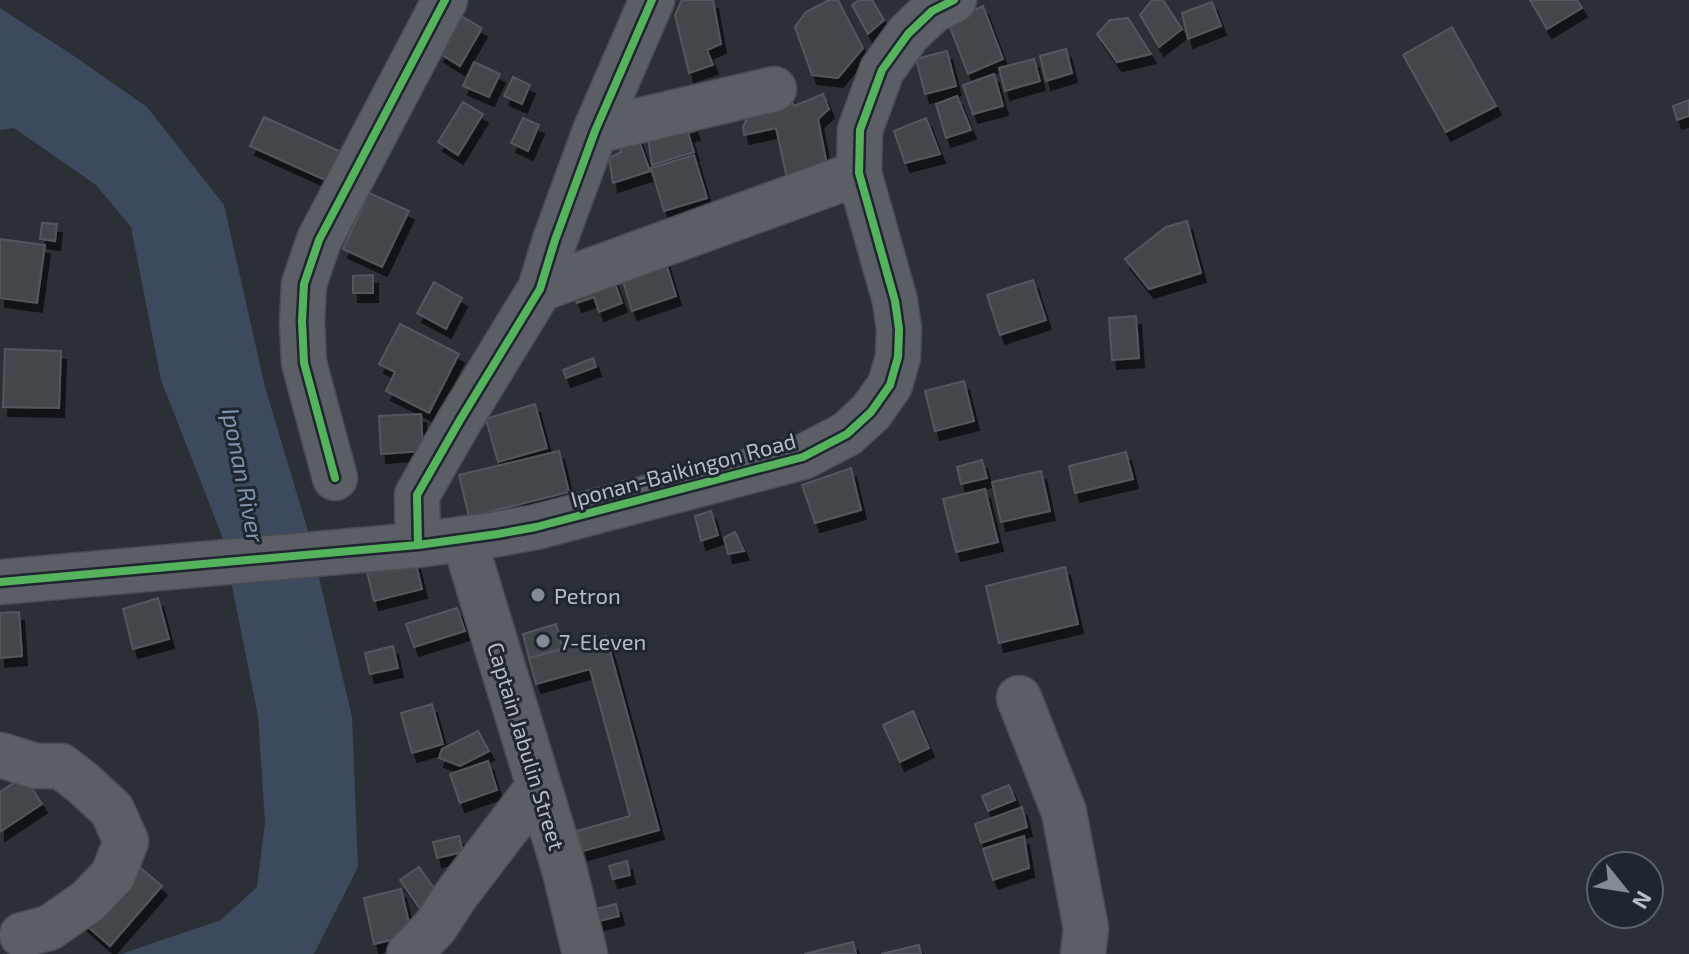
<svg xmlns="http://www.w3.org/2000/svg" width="1689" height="954" font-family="'Exo 2',sans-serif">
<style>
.water{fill:#3d495d}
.building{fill:#43474c;stroke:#53575d;stroke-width:2;filter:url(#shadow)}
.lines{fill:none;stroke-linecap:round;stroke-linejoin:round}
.minor-casing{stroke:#494c51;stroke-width:47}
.minor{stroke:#5b5e64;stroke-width:44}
.cycleway-casing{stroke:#1f2630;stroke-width:13}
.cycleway{stroke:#56b35d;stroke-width:8}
.poi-dot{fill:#858b94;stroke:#1f2630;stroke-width:3}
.labels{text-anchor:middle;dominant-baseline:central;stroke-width:6;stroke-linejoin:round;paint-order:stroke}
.street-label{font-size:22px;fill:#b6bcc6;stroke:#1f2630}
.poi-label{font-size:22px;fill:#b6bcc6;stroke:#1f2630;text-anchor:start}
.water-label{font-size:24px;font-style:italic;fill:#8292aa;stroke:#1f2630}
</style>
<defs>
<filter id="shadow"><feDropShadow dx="5" dy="9" stdDeviation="0" flood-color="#0009"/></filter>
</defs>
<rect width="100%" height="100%" fill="#2b3036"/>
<!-- water -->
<path class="water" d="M0 8 77 58 147 107 224 205 265 387 308 531 352 717 358 867 314 954H121L221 920 257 887 265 823 258 716 222 536 161 380 131 227 96 185 14 128 0 130Z"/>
<!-- building -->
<path class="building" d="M682 0H713L721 44 707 50 713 65 689 73 675 15Z
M829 0H838L863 48 838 78 812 75 795 27 806 12Z
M859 0H872L884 20 868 34 852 5Z
M1152 0H1163L1182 29 1159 47 1140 15Z
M1530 0H1577L1582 8 1547 29Z
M1212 2 1221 26 1188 39 1182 13Z
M983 6 1003 59 968 74 948 22Z
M461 16 482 28 460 66 439 53Z
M1128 18 1151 54 1117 62 1097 34 1110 20Z
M1452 27 1496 106 1446 132 1403 55Z
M1066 49 1072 73 1046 81 1040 56Z
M947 51 956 86 925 94 916 59Z
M1034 59 1040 81 1005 91 999 68Z
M474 62 500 74 489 97 463 86Z
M994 74 1003 106 973 114 963 85Z
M513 77 530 85 522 104 504 96Z
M787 89 794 106 823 94 829 109 818 119 829 175 788 183 776 128 744 135 743 127 754 103Z
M957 96 971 130 946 138 936 104Z
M1689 100V116L1677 120 1673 106Z
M463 102 483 114 458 155 438 142Z
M689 115 695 131 688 133 694 152 652 165 646 124Z
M264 117 350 156 336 185 250 146Z
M523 118 539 125 528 151 511 143Z
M926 118 940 154 905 163 894 131Z
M634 127 650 171 613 183 609 158 621 152 618 135Z
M694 155 707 198 664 211 651 168Z
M369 193 409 211 382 267 343 249Z
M1187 221 1201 273 1149 289 1125 259 1166 227Z
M42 223 57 224 55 241 40 239Z
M0 239 45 245 37 303 0 298Z
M663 253 676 296 632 311 619 268Z
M609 267 622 303 599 312 594 297 577 303 569 282Z
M373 275V293H353V276Z
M1033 280 1046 320 1000 335 987 295Z
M434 282 462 298 446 329 417 313Z
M1136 316 1139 358 1112 360 1109 318Z
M400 324 459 354 429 413 386 391 395 372 379 364Z
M5 349 61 351 59 408 3 407Z
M593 358 596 367 566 378 563 370Z
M964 381 974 421 935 431 925 391Z
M535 404 547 448 498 462 486 419Z
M421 414 423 451 381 454 379 416Z
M559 451 569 492 469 517 459 475Z
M1126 452 1133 479 1075 493 1069 466Z
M982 460 987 478 961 484 957 467Z
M851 468 861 510 815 523 802 485Z
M1041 471 1050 511 1001 522 992 482Z
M985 489 998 542 956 552 943 499Z
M711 511 718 535 701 541 695 516Z
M735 532 744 551 728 554 724 538Z
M415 560 422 589 374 601 367 572Z
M1065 567 1078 624 999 643 986 586Z
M158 598 169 639 133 649 123 609Z
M457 608 465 631 414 647 406 624Z
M19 612 22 656 0 658V613Z
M556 624 563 649 529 658 523 634Z
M606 636 659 830 583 851 577 831 630 816 590 669 536 684 529 658Z
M393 646 398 668 370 674 365 653Z
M432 704 443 744 412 753 401 713Z
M913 711 929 748 900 762 883 725Z
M478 731 489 751 460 766 439 758 442 749Z
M488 761 497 790 460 803 450 774Z
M24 776 42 804 0 832V792Z
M1009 785 1015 800 988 811 982 796Z
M1022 807 1027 827 981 843 975 824Z
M459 836 463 852 437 858 433 842Z
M1024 836 1029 868 993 880 983 849Z
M131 860 162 886 110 946 80 920Z
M627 861 630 875 613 879 609 866Z
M419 867 443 901 424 915 400 880Z
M401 889 412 935 374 944 364 898Z
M616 904 619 916 599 921 596 909Z
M853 942 856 954H804Z
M919 945 921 954H881Z"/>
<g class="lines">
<!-- minor casing -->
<g class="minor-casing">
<path id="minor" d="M595 131 774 89
M540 289 859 173
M335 478 304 363 302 321 304 284 319 240 445 0
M464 539 565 872 585 954
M418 545 417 495 460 420 540 289 555 240 595 131 652 0
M0 582 418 545 498 534 536 527 803 457 847 434 871 412 890 385 898 357 899 329 895 301 859 173 860 130 882 70 908 34 932 11 954 0
M1019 698 1064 812 1086 929 1083 954
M0 755 36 766H61L84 784 112 810 126 841 113 875 88 901 49 928 22 935
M409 954 435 927 456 895 539 786"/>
</g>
<!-- minor -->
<use href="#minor" class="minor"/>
<!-- cycleway casing -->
<g class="cycleway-casing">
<path id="cycleway" d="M335 478 304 363 302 321 304 284 319 240 445 0
M418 545 417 495 460 420 540 289 555 240 595 131 652 0
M0 582 418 545 498 534 536 527 803 457 847 434 871 412 890 385 898 357 899 329 895 301 859 173 860 130 882 70 908 34 932 11 954 0"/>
</g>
<!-- cycleway -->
<use href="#cycleway" class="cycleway"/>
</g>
<!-- markers -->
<g class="poi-dot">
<circle cx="538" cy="595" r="8"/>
<circle cx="543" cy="641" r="8"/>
</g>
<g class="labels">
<!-- street labels -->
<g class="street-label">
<text transform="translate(683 469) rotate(-15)">Iponan-Baikingon Road</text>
<text transform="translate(527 746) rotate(73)">Captain Jabulin Street</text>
</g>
<!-- poi labels -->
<g class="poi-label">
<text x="554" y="595">Petron</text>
<text x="559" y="641">7-Eleven</text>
</g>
<!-- water labels -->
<g class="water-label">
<text transform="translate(244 475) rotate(79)">Iponan River</text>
</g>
</g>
<!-- north arrow -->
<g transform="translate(1625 890) rotate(120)"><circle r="38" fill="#1f2630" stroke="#5b626c" stroke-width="2"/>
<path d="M0-6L14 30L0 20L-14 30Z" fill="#858b94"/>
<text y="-12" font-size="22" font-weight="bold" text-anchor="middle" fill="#b6bcc6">N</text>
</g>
</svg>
